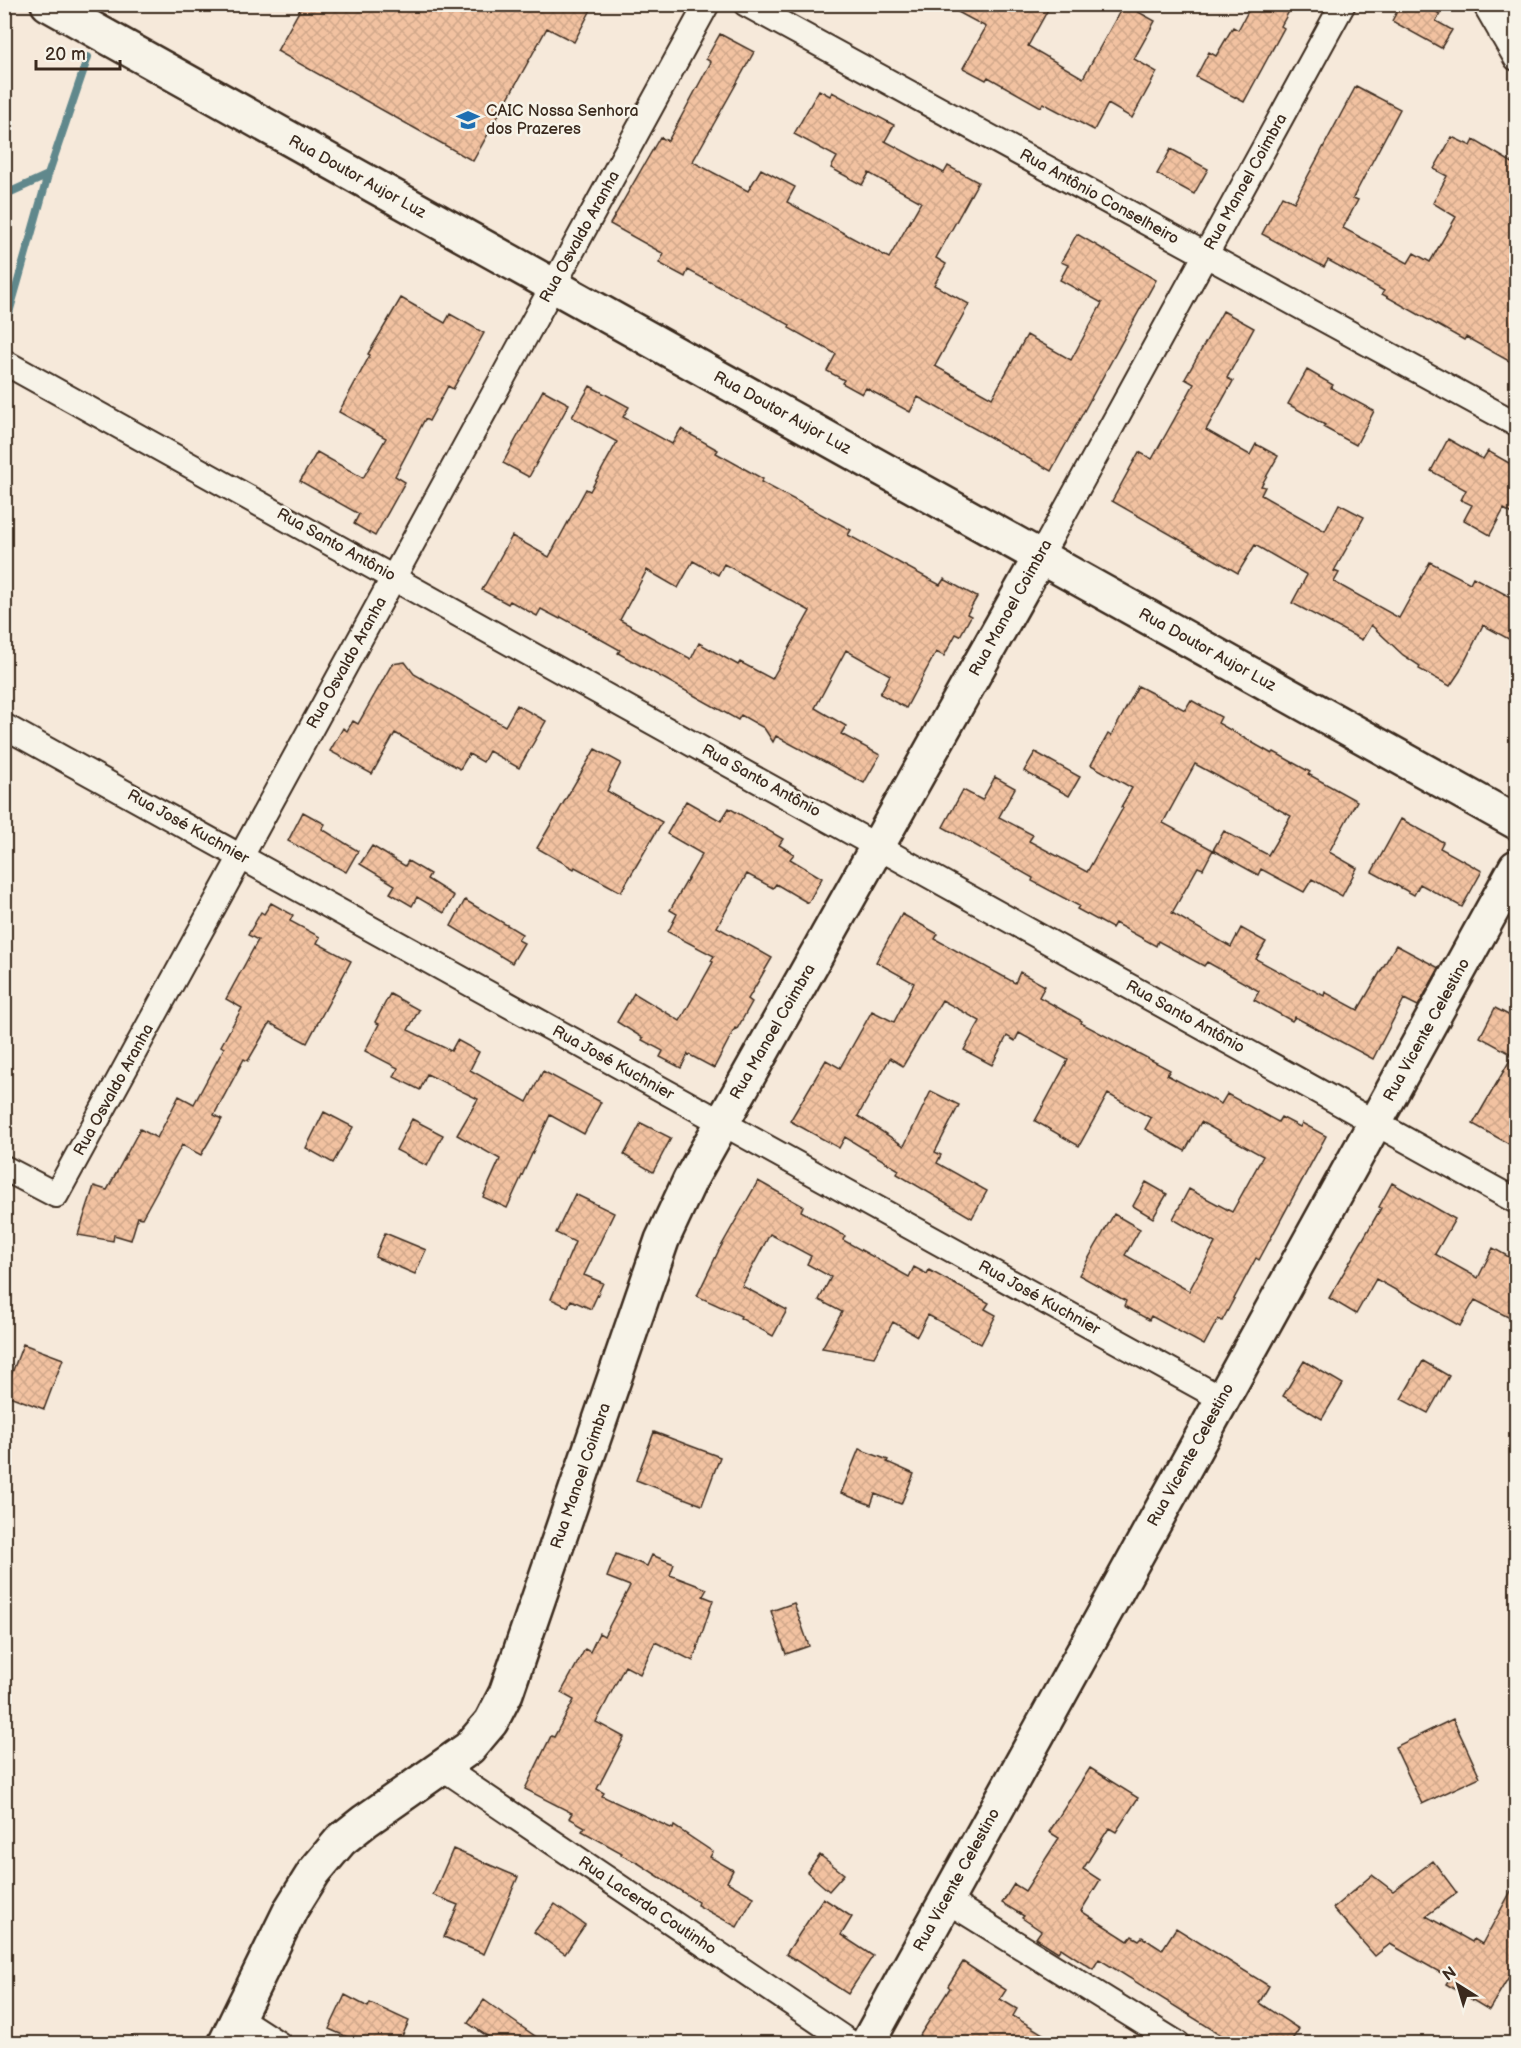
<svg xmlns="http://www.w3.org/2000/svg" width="1521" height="2048" font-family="'Balsamiq Sans',sans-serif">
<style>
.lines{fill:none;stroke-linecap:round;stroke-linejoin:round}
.stream{stroke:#60888c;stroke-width:8}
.building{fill:url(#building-cross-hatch);stroke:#3b2a1e;stroke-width:1.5;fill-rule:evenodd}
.street-casing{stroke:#3b2a1e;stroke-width:28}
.secondary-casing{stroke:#3b2a1e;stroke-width:38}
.street{stroke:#f7f3e8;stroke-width:24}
.secondary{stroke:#f7f3e8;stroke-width:33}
.labels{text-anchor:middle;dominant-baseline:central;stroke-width:5;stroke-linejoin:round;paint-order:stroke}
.poi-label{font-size:16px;fill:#3b2a1e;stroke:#f7f3e8;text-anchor:start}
.street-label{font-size:16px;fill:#3b2a1e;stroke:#f7f3e8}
</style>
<defs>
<pattern id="building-cross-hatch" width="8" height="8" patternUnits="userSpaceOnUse" patternTransform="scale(1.5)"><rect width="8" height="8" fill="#f2c2a1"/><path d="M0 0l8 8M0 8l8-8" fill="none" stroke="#d0a78a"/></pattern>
</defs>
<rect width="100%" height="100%" fill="#f6e9da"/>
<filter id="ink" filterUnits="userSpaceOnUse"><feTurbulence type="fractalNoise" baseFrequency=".0167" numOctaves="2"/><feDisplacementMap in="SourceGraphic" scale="12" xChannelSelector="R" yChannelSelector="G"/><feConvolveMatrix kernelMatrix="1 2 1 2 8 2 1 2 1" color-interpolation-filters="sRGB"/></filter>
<g filter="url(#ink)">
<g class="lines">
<!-- stream -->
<path class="stream" d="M4 195 48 175
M9 313 48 175 88 57"/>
</g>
<!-- building -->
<path class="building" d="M303 4H594L574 42 547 28 473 161 277 51Z
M943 4H1051L1028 46 1083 78 1124 4 1155 21 1134 59 1157 72 1132 118 1108 104 1094 130 1043 103 1041 107 988 77 986 80 963 68 986 27Z
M1252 4H1293L1281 26 1284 28 1244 102 1196 77 1209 52 1216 56 1233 27 1238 30Z
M1401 4H1423L1440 14 1436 21 1452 30 1441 48 1392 21Z
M720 34 754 52 693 161 695 163 748 191 761 169 795 187 787 202 889 258 921 202 869 173 862 185 831 168 837 157 794 134 819 90 830 96 832 92 894 125 885 141 944 173 948 166 978 182 936 258 946 264 934 285 969 304 935 366 992 398 1027 335 1071 360 1102 303 1060 280 1068 265 1061 262 1077 234 1156 280 1051 471 918 397 910 412 866 388 862 394 842 383 844 380 827 371 836 354 789 328 790 325 688 270 685 277 659 263 664 254 610 224 660 137 668 141 711 62 706 59Z
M1356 86 1400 109 1353 198 1358 200 1343 228 1408 263 1414 253 1430 262 1456 217 1433 203 1447 176 1434 169 1452 137 1471 146 1474 140 1516 165V365L1466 337 1464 340 1382 294 1384 291 1328 260 1324 267 1262 234 1282 196 1294 202Z
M1171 149 1208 169 1194 194 1157 174Z
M401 298 445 323 450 314 484 333 453 389 448 386 429 421 425 419 395 476 405 482 375 536 354 524 359 514 300 481 317 452 363 478 386 438 339 412 370 355 368 354Z
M1223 311 1254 328 1227 378 1233 381 1206 430 1250 455 1256 444 1278 456 1261 486 1265 487 1261 495 1325 531 1339 504 1364 517 1334 571 1339 573 1334 582 1399 618 1430 562 1470 583 1473 577 1516 600V643L1483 625 1460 671 1450 686 1419 669 1420 666 1403 655 1371 625 1362 640 1292 603 1307 575 1255 545 1238 573 1112 501 1139 452 1152 459 1194 384 1185 379Z
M1307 370 1333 385 1331 388 1374 411 1356 445 1323 427 1325 425 1288 404Z
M590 386 629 407 623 417 672 444 681 429 718 450 716 453 763 479 761 482 851 530 848 535 940 585 944 579 977 597 967 614 971 616 960 636 956 634 944 656 936 652 906 708 880 694 890 675 846 650 815 708 846 726 841 734 880 755 864 783 776 736 773 742 764 728 741 715 738 720 618 653 620 650 561 617 560 619 541 609 537 616 510 601 508 604 482 590 512 536 549 557 586 489 590 491 617 442 572 417ZM693 561 718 575 724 564 810 611 772 679 740 662 738 665 699 643 691 659 620 620 647 570 678 588Z
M543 390 569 404 529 477 503 463Z
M1448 439 1483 459 1488 451 1516 467V516L1504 509 1490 535 1464 520 1472 505 1461 500 1466 490 1431 471Z
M405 662 414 674 505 726 517 705 546 721 519 768 489 751 483 762 469 754 460 769 395 733 372 774 330 751 343 728 347 731 353 721 358 724 392 664Z
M1138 686 1185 710 1191 700 1221 717 1218 723 1272 754 1274 752 1310 772 1308 774 1357 801 1329 852 1357 868 1342 896 1312 879 1304 892 1261 869 1258 875 1213 850 1203 869 1198 867 1172 913 1231 947 1241 928 1266 942 1256 959 1324 996 1325 992 1358 1010 1396 945 1439 968 1418 1006 1404 999 1373 1059 1295 1017 1292 1021 1254 1000 1259 991 1207 962 1204 966 1158 941 1156 946 1115 923 1112 928 1077 909 1079 906 1032 881 1033 878 943 827 963 790 982 800 995 777 1015 788 999 817 1033 835 1029 841 1087 872 1123 808 1121 807 1132 788 1091 765 1108 734 1111 736ZM1195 764 1291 816 1268 855 1224 831 1213 850 1163 823Z
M595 749 621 763 607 791 662 822 621 892 575 867 574 869 537 848Z
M1035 752 1080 777 1069 796 1024 771Z
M686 801 721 821 729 808 783 839 779 845 794 854 790 859 822 878 808 903 776 884 773 888 747 874 717 927 772 958 748 999 752 1002 737 1029 735 1028 714 1068 688 1054 681 1068 660 1057 663 1051 642 1040 643 1038 617 1022 634 993 680 1021 713 962 711 961 714 956 668 932 677 914 670 910 702 854 667 834Z
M303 812 325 824 322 829 358 851 346 872 288 841Z
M1401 819 1443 842 1440 848 1482 871 1462 907 1420 884 1414 895 1372 872Z
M372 846 405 866 408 861 430 874 427 879 454 896 444 913 417 897 412 906 390 893 395 885 360 864Z
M465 900 522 934 518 940 524 943 512 963 451 926Z
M271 903 293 915 290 921 320 937 317 943 351 961 307 1043 270 1023 248 1061 244 1059 214 1115 222 1119 201 1155 182 1145 142 1218 138 1217 131 1240 114 1235 113 1241 78 1235 94 1186 107 1190 140 1129 157 1138 179 1096 194 1104 224 1048 221 1046 242 1008 226 999 258 940 248 935 261 912 264 914Z
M902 914 938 934 935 939 1015 983 1020 972 1045 986 1039 997 1082 1021 1081 1023 1170 1070 1167 1075 1221 1104 1227 1094 1278 1122 1281 1117 1300 1127 1302 1123 1326 1136 1259 1260 1256 1258 1222 1321 1218 1319 1204 1345 1151 1316 1149 1320 1124 1306 1126 1301 1079 1275 1114 1214 1140 1229 1125 1255 1189 1291 1215 1243 1173 1219 1189 1189 1232 1212 1263 1156 1201 1122 1185 1151 1145 1129 1151 1118 1108 1094 1079 1146 1035 1121 1068 1060 1019 1033 1015 1041 1007 1036 992 1065 964 1050 980 1021 942 1000 903 1066 890 1058 858 1116 904 1146 931 1091 959 1105 935 1152 941 1155 937 1163 987 1191 972 1218 897 1174 899 1170 845 1137 839 1148 790 1121 826 1060 840 1068 872 1011 894 1022 914 983 876 962Z
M390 994 419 1010 408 1030 451 1051 457 1040 479 1052 470 1070 527 1102 543 1071 601 1102 584 1134 550 1115 507 1208 483 1197 500 1159 457 1135 478 1099 427 1074 420 1090 394 1077 398 1068 365 1051 379 1024 375 1022Z
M1495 1008 1516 1019V1148L1473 1124 1513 1055 1480 1037Z
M324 1112 353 1127 333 1163 306 1148Z
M412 1119 443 1135 427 1166 396 1150Z
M641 1123 671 1138 653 1172 624 1155Z
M758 1181 803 1206 801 1211 845 1236 843 1240 909 1277 914 1267 927 1274 929 1270 989 1303 985 1309 996 1315 981 1344 928 1315 917 1336 893 1322 874 1357 822 1348 842 1312 819 1300 831 1277 807 1264 811 1256 770 1234 742 1286 787 1310 773 1336 740 1318 741 1316 697 1296 719 1250Z
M1146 1182 1167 1194 1153 1218 1133 1206Z
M1392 1183 1455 1219 1435 1254 1478 1278 1493 1248 1516 1261V1321L1475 1300 1460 1326 1376 1279 1356 1314 1329 1298 1381 1208 1379 1207Z
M575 1194 614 1213 584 1275 603 1283 591 1309 571 1300 568 1307 551 1299 575 1242 556 1233Z
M385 1233 426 1250 415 1274 375 1257Z
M23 1344 63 1359 44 1409 4 1394Z
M1304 1361 1343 1384 1322 1419 1283 1396Z
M1423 1361 1449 1376 1428 1413 1401 1399Z
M654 1432 720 1457 702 1505 636 1480Z
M859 1449 888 1460 887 1462 914 1474 901 1504 875 1494 871 1505 841 1493Z
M616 1554 647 1566 652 1555 674 1564 670 1575 707 1589 703 1596 713 1600 693 1661 655 1642 640 1674 625 1666 596 1722 624 1737 597 1789 604 1793 602 1796 673 1829 674 1826 713 1852 710 1857 733 1870 727 1882 754 1897 737 1927 697 1905 698 1902 638 1863 621 1855 622 1853 582 1831 585 1827 569 1818 572 1813 525 1789 551 1736 554 1737 574 1700 561 1693 585 1649 590 1652 599 1633 604 1636 630 1586 607 1577Z
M794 1603 809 1646 786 1654 771 1611Z
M1453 1719 1480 1777 1422 1804 1395 1747Z
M1090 1768 1138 1798 1116 1832 1109 1828 1083 1869 1100 1880 1081 1911 1128 1941 1132 1936 1139 1940 1142 1937 1162 1950 1176 1928 1269 1986 1259 2003 1299 2029 1290 2043H1234L1099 1959 1093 1969 1061 1948 1058 1952 1036 1938 1041 1931 1022 1918 1024 1916 1002 1903 1014 1884 1025 1891 1059 1838 1049 1832Z
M453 1849 518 1877 484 1954 444 1937 458 1905 433 1895Z
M820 1855 844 1874 829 1891 807 1872Z
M1433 1861 1457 1893 1426 1916 1472 1942 1474 1939 1482 1944 1516 1882V1965L1489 2010 1446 1984 1450 1978 1390 1944 1375 1956 1333 1908 1372 1875 1393 1891Z
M823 1898 852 1917 841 1935 873 1956 848 1994 786 1954Z
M555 1904 585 1925 565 1954 534 1932Z
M963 1962 1006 1990 1000 1999 1017 2009 1013 2016 1058 2043H915L950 1988 948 1986Z
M345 1995 368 2007 370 2003 409 2021 399 2043H361L329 2029Z
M484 2000 512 2020 545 2043H497L468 2023Z"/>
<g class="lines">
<!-- street casing -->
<g class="street-casing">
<path id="street" d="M746 4 1516 424
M1485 4 1516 58
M1501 33 1516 8
M4 362 1516 1201
M1040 557 1343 4
M4 726 1222 1399
M4 1168 56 1195 707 4
M443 1768 852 2044
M946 1900 1178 2044
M239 2018 279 2044"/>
</g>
<!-- secondary casing -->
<g class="secondary-casing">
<path id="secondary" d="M48 4 1516 822
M225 2044 291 1909 314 1872 341 1840 365 1821 469 1748 491 1722 506 1693 662 1240 690 1180 1040 557
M867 2044 1516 867"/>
</g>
<!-- street -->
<use href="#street" class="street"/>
<!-- secondary -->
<use href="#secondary" class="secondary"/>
</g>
</g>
<!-- icons -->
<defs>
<g id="school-bare" transform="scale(1.8)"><path d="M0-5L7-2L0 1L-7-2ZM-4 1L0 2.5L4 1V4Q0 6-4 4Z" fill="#1f6fb2" stroke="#f7f3e8" stroke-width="2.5" paint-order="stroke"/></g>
</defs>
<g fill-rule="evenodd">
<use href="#school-bare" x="468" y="120"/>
</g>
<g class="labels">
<!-- poi labels -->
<g class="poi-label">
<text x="486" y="111">CAIC Nossa Senhora<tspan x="486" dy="18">dos Prazeres</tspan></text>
</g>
<!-- street labels -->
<g class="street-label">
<text transform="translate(357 177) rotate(29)">Rua Doutor Aujor Luz</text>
<text transform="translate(1246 182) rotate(-61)">Rua Manoel Coimbra</text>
<text transform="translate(1099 197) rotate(29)">Rua Antônio Conselheiro</text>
<text transform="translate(580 237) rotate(-61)">Rua Osvaldo Aranha</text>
<text transform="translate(782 413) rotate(29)">Rua Doutor Aujor Luz</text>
<text transform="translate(336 545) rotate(29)">Rua Santo Antônio</text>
<text transform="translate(1011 608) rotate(-61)">Rua Manoel Coimbra</text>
<text transform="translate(1207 650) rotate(29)">Rua Doutor Aujor Luz</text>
<text transform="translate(347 663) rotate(-61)">Rua Osvaldo Aranha</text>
<text transform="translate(761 781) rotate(29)">Rua Santo Antônio</text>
<text transform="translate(188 827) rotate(29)">Rua José Kuchnier</text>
<text transform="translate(1185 1017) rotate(29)">Rua Santo Antônio</text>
<text transform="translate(1427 1030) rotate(-61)">Rua Vicente Celestino</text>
<text transform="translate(773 1032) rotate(-60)">Rua Manoel Coimbra</text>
<text transform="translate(613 1063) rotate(29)">Rua José Kuchnier</text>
<text transform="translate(114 1090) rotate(-61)">Rua Osvaldo Aranha</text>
<text transform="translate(1039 1298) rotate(29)">Rua José Kuchnier</text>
<text transform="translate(1191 1455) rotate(-61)">Rua Vicente Celestino</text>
<text transform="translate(581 1476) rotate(-71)">Rua Manoel Coimbra</text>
<text transform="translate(957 1880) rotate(-61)">Rua Vicente Celestino</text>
<text transform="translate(647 1906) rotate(34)">Rua Lacerda Coutinho</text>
</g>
</g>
<!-- margin -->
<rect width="1521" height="2048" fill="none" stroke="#f7f3e8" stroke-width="24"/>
<rect x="12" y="12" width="1497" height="2024" fill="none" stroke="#3b2a1e" stroke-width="2" filter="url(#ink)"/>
<!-- north arrow -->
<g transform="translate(1458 1985) rotate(323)" stroke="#f7f3e8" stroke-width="4.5" paint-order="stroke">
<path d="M0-4.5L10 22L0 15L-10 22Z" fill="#3b2a1e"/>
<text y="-9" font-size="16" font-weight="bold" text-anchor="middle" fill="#3b2a1e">N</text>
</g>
<!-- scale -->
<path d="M36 60v9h84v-9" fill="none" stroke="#3b2a1e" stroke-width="3"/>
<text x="45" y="60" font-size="18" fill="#3b2a1e" stroke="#f7f3e8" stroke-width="4.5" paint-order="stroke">20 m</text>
</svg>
